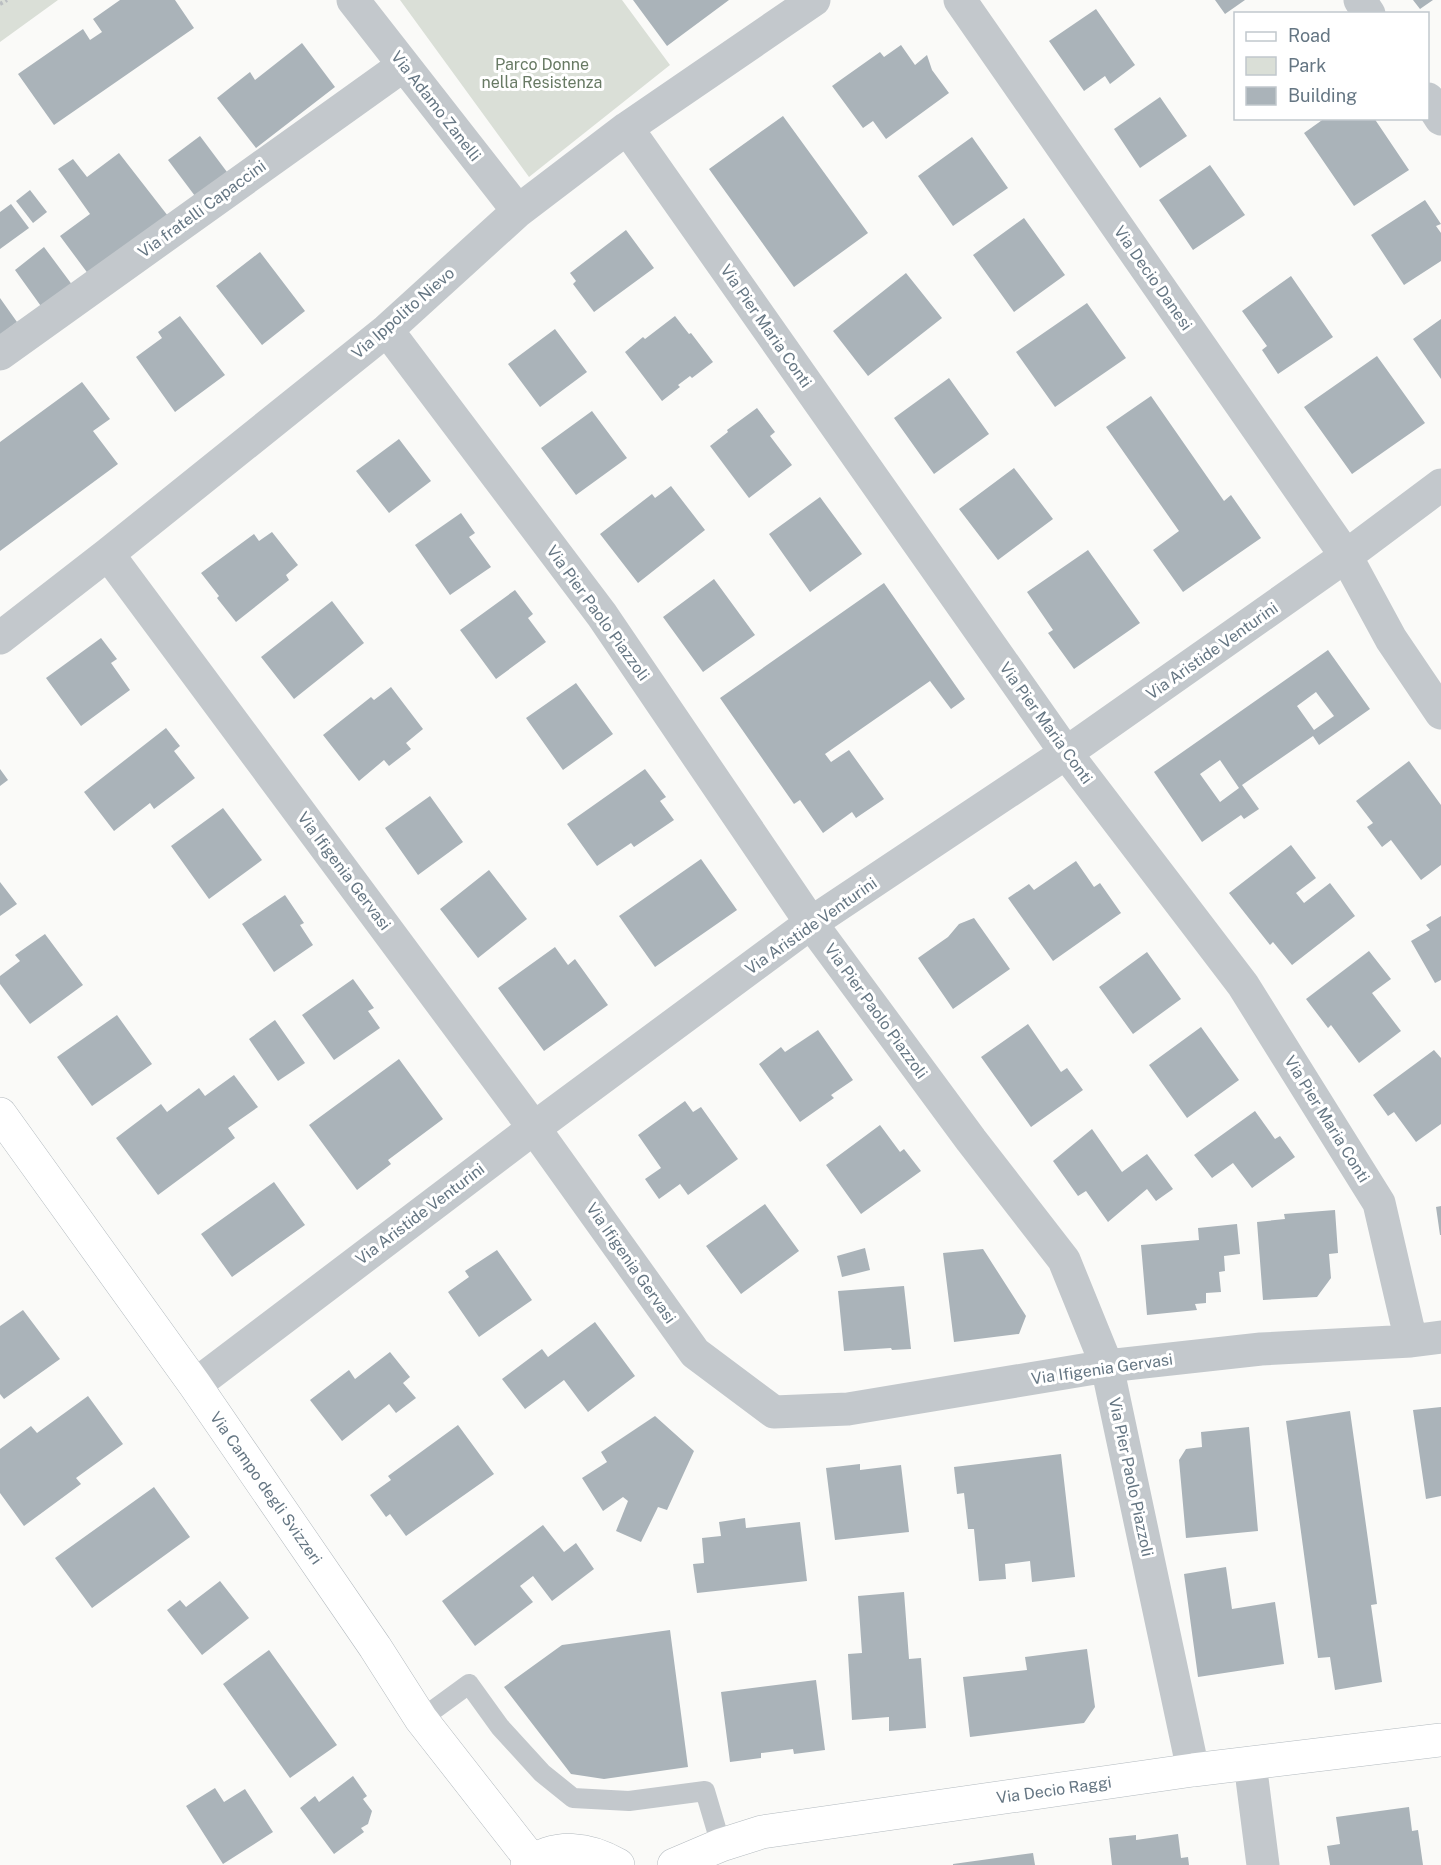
<svg xmlns="http://www.w3.org/2000/svg" width="1441" height="1865" font-family="'Public Sans',sans-serif">
<style>
.green{fill:#dadfd7}
.building{fill:#aab3b9;fill-rule:evenodd}
.lines{fill:none;stroke-linecap:round;stroke-linejoin:round}
.secondary-casing{stroke:#b3babf;stroke-width:34}
.path{stroke:#bbbfc2;stroke-width:4;stroke-dasharray:3 3;stroke-linecap:butt}
.lane{stroke:#c3c8cc;stroke-width:20}
.street{stroke:#c3c8cc;stroke-width:33}
.secondary{stroke:#fff;stroke-width:33}
.labels{text-anchor:middle;dominant-baseline:central;stroke-width:6;stroke-linejoin:round;paint-order:stroke}
.park-label{font-size:16px;fill:#687a64;stroke:#fff}
.street-label{font-size:16px;fill:#657683;stroke:#fff}
</style>
<rect width="100%" height="100%" fill="#fafaf8"/>
<!-- green -->
<path class="green" d="M0 0H58L0 42Z
M400 0H622L670 65 529 177Z"/>
<!-- building -->
<path class="building" d="M120 0H175L194 28 54 125 18 74 83 29 90 40 102 32 93 19Z
M633 0H729L667 46Z
M1215 0H1245L1225 14Z
M1413 0H1433L1420 9Z
M1096 9 1135 65 1110 84 1105 76 1084 91 1049 41Z
M302 43 335 87 256 148 217 98 250 72 255 80Z
M901 45 915 65 927 55 932 70 949 93 886 139 873 121 863 128 832 86 880 52 884 57Z
M1160 97 1187 136 1140 168 1114 129Z
M783 116 868 233 794 287 709 169Z
M1325 118H1374L1409 170 1354 206 1304 133Z
M200 136 227 172 195 196 168 160Z
M972 137 1008 188 953 226 918 176Z
M119 153 168 216 89 275 60 236 90 214 58 169 73 159 87 177Z
M1210 165 1245 215 1193 250 1159 200Z
M30 190 47 212 33 223 16 201Z
M1425 200 1441 224 1436 226 1441 233V261L1404 285 1371 235Z
M11 204 29 228 0 249V212Z
M1024 218 1065 275 1014 312 973 255Z
M626 230 654 268 594 312 573 284 576 281 570 273Z
M44 247 73 286 43 309 15 270Z
M260 252 305 311 262 345 216 286Z
M906 273 942 318 868 376 833 331Z
M1291 276 1333 337 1278 374 1262 350 1267 346 1242 311Z
M0 298 17 322 0 335Z
M1087 303 1126 358 1055 407 1016 352Z
M180 316 225 375 175 412 136 357 162 338 158 332Z
M675 316 689 334 691 333 713 362 692 378 690 376 678 385 680 387 662 401 625 352 643 337 645 339Z
M1441 319V379L1413 339Z
M555 329 587 372 540 407 508 364Z
M1377 356 1425 423 1352 474 1304 407Z
M949 378 989 434 934 474 894 418Z
M82 382 110 419 93 431 118 464 0 551V442Z
M1151 396 1224 501 1231 495 1261 538 1183 592 1153 550 1179 531 1106 427Z
M757 408 775 432 770 436 792 465 749 498 710 446 728 432 727 430Z
M592 411 627 458 576 495 541 448Z
M399 439 431 481 389 513 356 471Z
M1014 468 1053 519 998 560 959 509Z
M671 486 705 530 638 583 600 534 652 494 655 498Z
M820 497 862 554 810 592 769 534Z
M461 513 475 533 469 537 491 567 450 595 415 545Z
M272 532 298 565 286 575 289 580 236 622 217 598 219 596 201 573 254 534 259 541Z
M1088 550 1140 623 1074 669 1048 633 1053 630 1027 592Z
M714 579 755 635 703 672 663 617Z
M884 583 965 699 951 709 930 681 825 754 831 762 849 750 884 799 856 818 852 812 823 833 800 800 794 804 720 698Z
M515 590 533 614 528 618 546 642 496 679 460 630Z
M332 601 364 643 294 699 261 657Z
M101 638 117 659 111 663 130 690 81 726 46 678Z
M1328 650 1370 709 1319 745 1313 736 1242 785 1259 809 1244 819 1241 815 1202 842 1154 772ZM1316 692 1334 716 1314 730 1297 706ZM1220 760 1239 788 1220 802 1200 774Z
M576 683 613 734 563 770 526 718Z
M391 687 423 729 406 743 411 749 389 766 384 760 359 781 323 735 371 697 374 700Z
M166 728 180 746 174 751 195 778 154 809 150 803 114 831 84 792Z
M1409 761 1441 805V865L1421 880 1391 840 1382 847 1367 827 1373 823 1356 801Z
M0 769 8 780 0 786Z
M645 769 666 797 660 801 674 820 634 847 631 843 597 866 567 824Z
M430 796 463 842 418 875 385 828Z
M223 808 262 860 209 899 171 846Z
M1291 845 1316 878 1296 893 1304 903 1330 883 1355 916 1292 965 1273 942 1270 945 1229 893Z
M701 859 737 910 655 967 619 916Z
M1076 861 1094 887 1100 883 1121 913 1053 961 1008 898 1029 884 1034 890Z
M489 870 527 919 478 958 440 909Z
M0 882 17 904 0 916Z
M285 895 304 923 300 925 313 945 274 972 242 924Z
M1441 916V980L1435 983 1411 941 1430 930 1426 925Z
M974 918 1010 969 953 1009 918 958 948 937 959 924Z
M45 934 83 985 30 1024 0 984V976L20 961 15 955Z
M555 947 568 965 575 959 608 1005 544 1051 498 988Z
M1369 951 1391 979 1372 993 1401 1031 1359 1063 1331 1025 1328 1028 1306 999Z
M1147 952 1181 999 1133 1034 1099 987Z
M353 979 374 1008 368 1011 380 1028 334 1060 302 1015Z
M117 1015 152 1064 92 1106 57 1057Z
M275 1020 305 1063 278 1081 249 1039Z
M1028 1024 1061 1072 1067 1068 1083 1090 1031 1127 981 1057Z
M1201 1027 1239 1080 1187 1118 1149 1065Z
M818 1030 853 1080 831 1095 834 1098 800 1122 759 1064 781 1047 785 1052Z
M1434 1050 1441 1058V1124L1416 1142 1394 1112 1388 1116 1373 1095Z
M399 1059 443 1119 388 1160 391 1164 357 1190 309 1125Z
M234 1075 258 1107 228 1128 235 1138 158 1195 116 1138 161 1104 167 1112 199 1088 205 1096Z
M685 1101 693 1112 701 1107 738 1159 688 1195 680 1184 659 1199 645 1179 661 1168 638 1135Z
M1255 1111 1275 1139 1280 1136 1295 1157 1252 1188 1233 1163 1212 1178 1194 1155Z
M880 1125 900 1152 904 1149 921 1171 861 1214 826 1165Z
M1092 1129 1122 1172 1147 1154 1173 1189 1156 1201 1147 1189 1108 1222 1086 1191 1078 1196 1053 1161Z
M274 1182 305 1225 232 1277 201 1234Z
M765 1204 799 1251 741 1294 706 1246Z
M1441 1206V1235H1440L1436 1207Z
M1335 1210 1338 1253 1329 1254 1331 1278 1317 1297 1263 1300 1257 1222 1285 1219 1284 1214Z
M1237 1224 1240 1254 1224 1256 1225 1271 1219 1272 1221 1292 1206 1293V1303L1195 1304 1197 1310 1147 1315 1141 1245 1199 1240 1198 1228Z
M865 1248 870 1270 842 1277 837 1256Z
M983 1249 1026 1316 1019 1334 954 1342 943 1253Z
M497 1250 532 1300 479 1337 448 1292 469 1277 465 1271Z
M904 1286 911 1349 892 1350 891 1348 844 1351 838 1291Z
M23 1310 60 1359 4 1399 0 1394V1326Z
M595 1322 635 1376 588 1412 564 1380 525 1409 502 1379 542 1349 548 1357Z
M390 1352 410 1377 403 1383 416 1398 396 1413 389 1404 342 1441 310 1400 349 1370 355 1379Z
M88 1396 123 1444 76 1478 81 1484 24 1526 0 1493V1449L31 1426 37 1433Z
M1441 1407V1496L1426 1499 1413 1410Z
M1350 1411 1377 1604 1371 1605 1382 1682 1335 1690 1330 1657 1318 1658 1286 1421Z
M655 1416 694 1451 667 1510 658 1507 641 1542 616 1531 628 1501 623 1497 603 1511 582 1478 607 1462 601 1452Z
M458 1425 494 1474 406 1536 390 1514 386 1517 370 1495 391 1480 388 1476Z
M1249 1427 1258 1531 1186 1538 1179 1460 1186 1449 1202 1447 1201 1432Z
M1061 1454 1075 1577 1032 1582 1030 1561 1005 1564 1006 1579 979 1581 974 1529H968L964 1493 957 1494 954 1467Z
M860 1464V1470L901 1465 909 1532 835 1540 826 1468Z
M154 1487 190 1537 92 1608 55 1558Z
M745 1518 746 1528 800 1522 807 1581 697 1593 693 1564 704 1563 702 1538 721 1536 719 1522Z
M543 1525 564 1552 576 1543 594 1569 552 1601 533 1576 520 1586 533 1602 475 1646 442 1601Z
M1226 1567 1232 1609 1275 1602 1284 1664 1198 1677 1184 1574Z
M220 1581 249 1618 202 1655 167 1610 180 1600 186 1607Z
M904 1592 909 1659 921 1658 926 1728 889 1731V1717L852 1720 848 1654 862 1653 858 1596Z
M670 1630 688 1767 604 1779 571 1774 504 1687 562 1645Z
M1087 1649 1095 1707 1084 1723 970 1737 963 1677 1027 1670 1025 1657Z
M269 1650 337 1745 290 1778 223 1684Z
M816 1680 825 1750 794 1754 793 1749 761 1753V1758L730 1762 721 1692Z
M353 1776 367 1796 363 1799 372 1811 368 1824 361 1828 364 1832 334 1854 300 1808 315 1796 319 1802Z
M215 1788 224 1802 245 1789 273 1832 223 1864 186 1806Z
M1409 1807 1412 1831 1418 1830 1423 1865H1330L1327 1846 1340 1844 1336 1817Z
M1178 1834 1181 1858 1188 1857 1189 1865H1112L1109 1838 1136 1835V1840Z
M1033 1853 1035 1865H953V1864Z"/>
<g class="lines">
<!-- secondary casing -->
<g class="secondary-casing">
<path id="secondary" d="M0 1114 195 1385 375 1647 421 1719 532 1861
M527 1865C556 1843 589 1848 618 1865
M674 1865 721 1845 762 1832 1193 1770 1441 1740"/>
</g>
<!-- path -->
<path class="path" d="M0 4 7 0"/>
<!-- lane -->
<path class="lane" d="M421 1719 469 1684 500 1727 542 1773 573 1798 629 1801 705 1791 721 1845"/>
<!-- street -->
<path class="street" d="M353 0 518 211
M960 0 1346 556 1391 639 1441 713
M1360 0 1369 14
M1428 99 1441 119
M627 128 1066 753 1243 985 1379 1203 1411 1341
M387 330 602 615 811 923 971 1140 1064 1260 1107 1366 1193 1770
M0 354 404 65
M108 554 534 1128 695 1353 774 1412 848 1409 1107 1366 1261 1349 1411 1341 1441 1337
M0 638 108 554 387 330 518 211 627 128 814 0
M195 1385 534 1128 811 923 1066 753 1346 556 1441 485
M1250 1763 1263 1865"/>
<!-- secondary -->
<use href="#secondary" class="secondary"/>
</g>
<g class="labels">
<!-- park labels -->
<g class="park-label">
<text x="542" y="64">Parco Donne<tspan x="542" dy="18">nella Resistenza</tspan></text>
</g>
<!-- street labels -->
<g class="street-label">
<text transform="translate(436 106) rotate(52)">Via Adamo Zanelli</text>
<text transform="translate(202 209) rotate(-36)">Via fratelli Capaccini</text>
<text transform="translate(1153 278) rotate(55)">Via Decio Danesi</text>
<text transform="translate(403 313) rotate(-41)">Via Ippolito Nievo</text>
<text transform="translate(766 326) rotate(55)">Via Pier Maria Conti</text>
<text transform="translate(598 613) rotate(54)">Via Pier Paolo Piazzoli</text>
<text transform="translate(1212 651) rotate(-35)">Via Aristide Venturini</text>
<text transform="translate(1046 723) rotate(54)">Via Pier Maria Conti</text>
<text transform="translate(344 871) rotate(53)">Via Ifigenia Gervasi</text>
<text transform="translate(811 926) rotate(-35)">Via Aristide Venturini</text>
<text transform="translate(876 1011) rotate(54)">Via Pier Paolo Piazzoli</text>
<text transform="translate(1327 1119) rotate(58)">Via Pier Maria Conti</text>
<text transform="translate(420 1214) rotate(-37)">Via Aristide Venturini</text>
<text transform="translate(631 1263) rotate(55)">Via Ifigenia Gervasi</text>
<text transform="translate(1102 1369) rotate(-8)">Via Ifigenia Gervasi</text>
<text transform="translate(1131 1477) rotate(78)">Via Pier Paolo Piazzoli</text>
<text transform="translate(266 1488) rotate(55)">Via Campo degli Svizzeri</text>
<text transform="translate(1054 1790) rotate(-8)">Via Decio Raggi</text>
</g>
</g>
<!-- legend -->
<rect x="1234" y="12" width="195" height="108" fill="#ffffff" stroke="#c1c8cd" stroke-width="1.5"/>
<rect x="1246" y="32" width="30" height="9" fill="#ffffff" stroke="#c1c8cd" stroke-width="1.5"/>
<text x="1288" y="42" font-size="18" fill="#657683">Road</text>
<rect x="1246" y="57" width="30" height="18" fill="#dadfd7" stroke="#c1c8cd" stroke-width="1.5"/>
<text x="1288" y="72" font-size="18" fill="#657683">Park</text>
<rect x="1246" y="87" width="30" height="18" fill="#aab3b9" stroke="#c1c8cd" stroke-width="1.5"/>
<text x="1288" y="102" font-size="18" fill="#657683">Building</text>
</svg>
